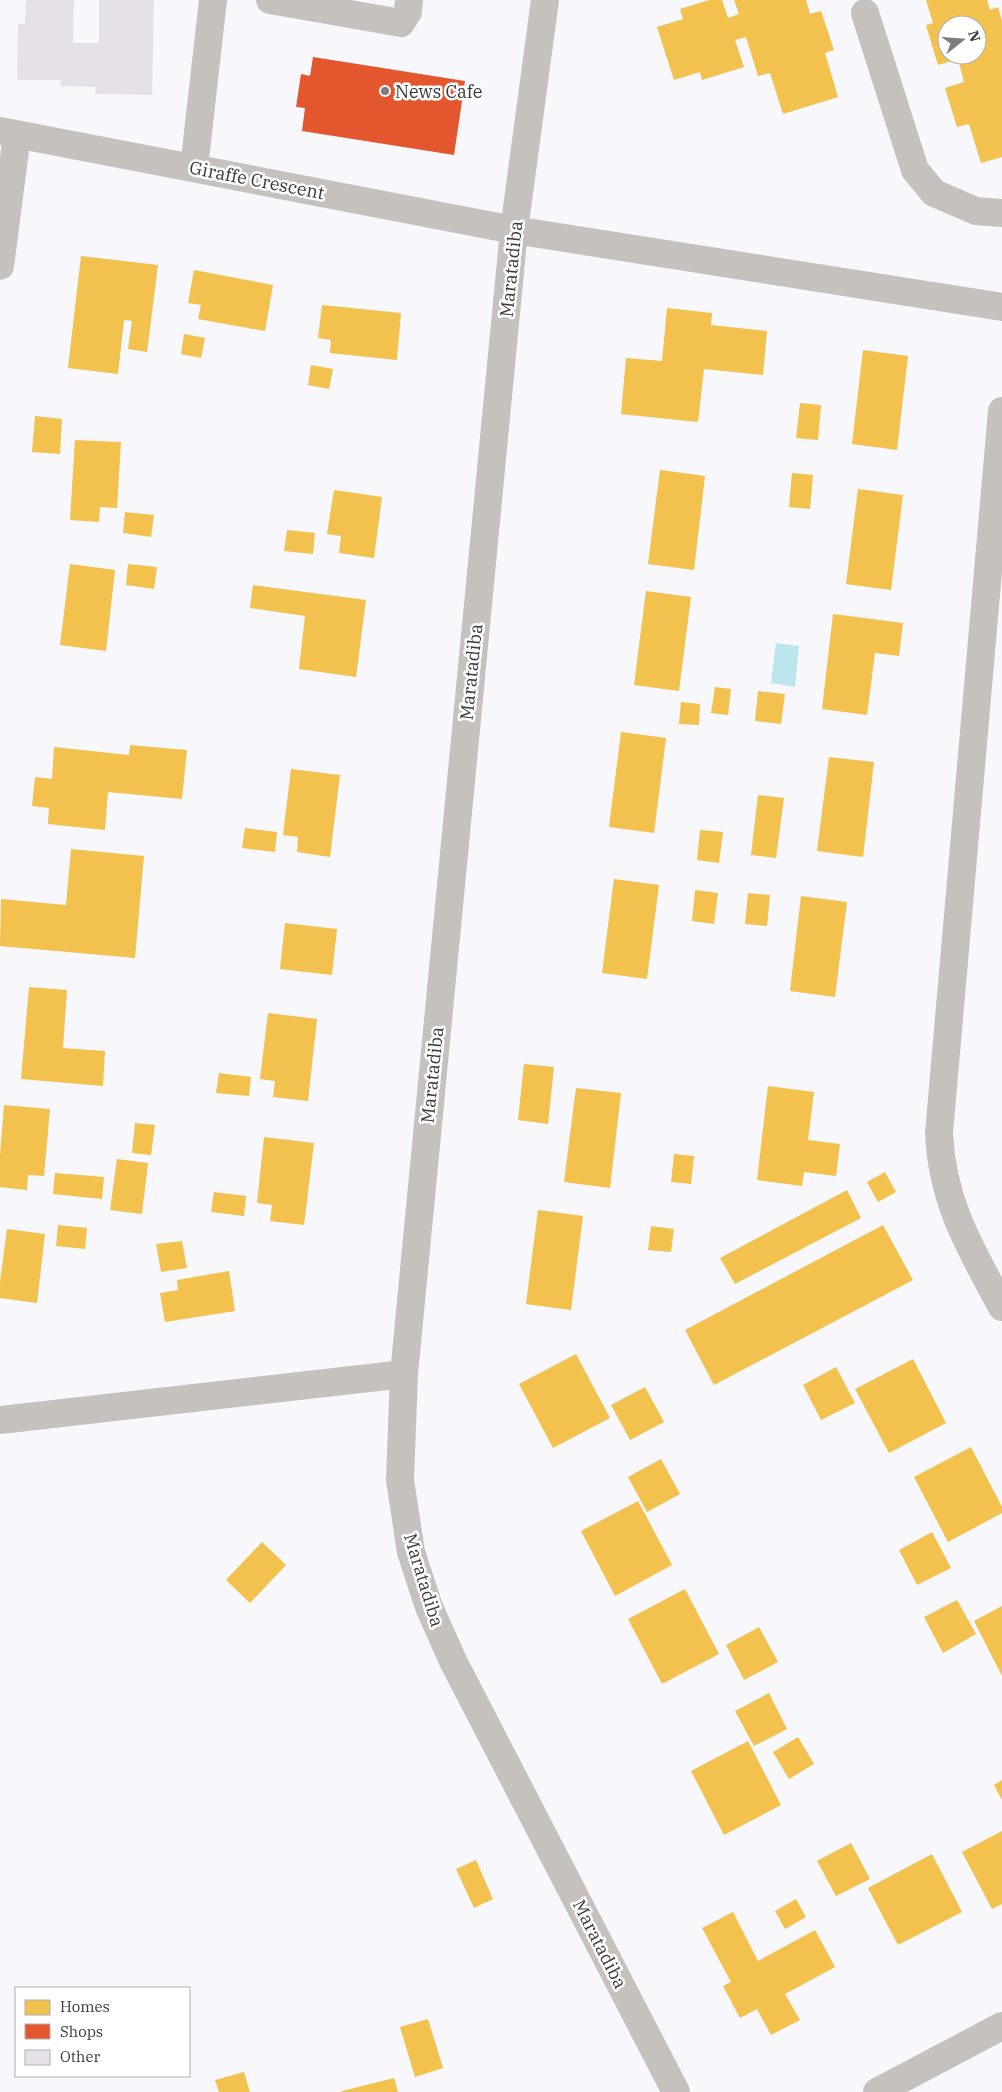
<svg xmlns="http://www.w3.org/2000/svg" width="1002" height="2092" font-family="'IBM Plex Serif',serif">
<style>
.water{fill:#bce6ed}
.homes{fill:#f2c14e;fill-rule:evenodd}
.shops{fill:#e4572e}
.building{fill:#e6e0e9}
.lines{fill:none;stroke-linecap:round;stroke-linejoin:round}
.minor{stroke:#c7c1bd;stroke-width:28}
.poi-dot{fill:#7c7c80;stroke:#fff;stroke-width:2}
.labels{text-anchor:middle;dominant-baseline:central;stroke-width:5;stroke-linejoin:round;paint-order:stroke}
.poi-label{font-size:18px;fill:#3a3a3e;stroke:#fff;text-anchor:start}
.street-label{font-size:18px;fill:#3a3a3e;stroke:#fff}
</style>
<rect width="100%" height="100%" fill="#f7f7fc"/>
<!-- water -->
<path class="water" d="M776 643 799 646 795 687 771 683Z"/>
<!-- homes -->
<path class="homes" d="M709 0H722L728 18 739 14 734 0H806L810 14 821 11 834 50 825 53 838 97 783 114 770 73 758 76 746 37 735 40 744 67 702 80 700 72 674 80 657 27 683 19 680 9Z
M926 0H987L990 10 998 7 1002 21V157L981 163 969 124 957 127 945 88 964 82 958 59 938 65 926 25 933 23ZM947 25H977V55H947Z
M81 256 158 265 147 352 128 349 132 321 124 320 118 374 68 368Z
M194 270 273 285 265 331 198 319 201 305 188 303Z
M322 305 401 313 397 360 330 353 331 340 318 338Z
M667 308 712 313 711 325 767 331 763 375 704 369 698 422 621 414 626 358 662 361Z
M184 334 205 338 201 358 181 354Z
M863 350 908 356 897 450 852 444Z
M311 365 333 369 329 389 308 385Z
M800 403 821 405 818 440 796 438Z
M35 416 62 419 60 454 32 452Z
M75 440 121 442 117 508 100 507 99 522 70 520Z
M660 470 705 476 694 570 648 564Z
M792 473 813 475 810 509 789 507Z
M858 489 903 495 891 590 846 584Z
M334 490 382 497 374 558 339 553 341 536 327 534Z
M125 512 154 515 151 537 123 533Z
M287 530 315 533 313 554 284 551Z
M70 564 115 570 106 651 60 645Z
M128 564 157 567 154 589 126 585Z
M253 585 366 600 356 677 299 669 305 616 250 608Z
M646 591 691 597 679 691 634 685Z
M833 614 903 623 899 656 875 653 867 715 822 709Z
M715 687 731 689 728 715 711 713Z
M758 691 785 694 781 724 755 721Z
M681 702 700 704 699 725 679 724Z
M621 732 666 738 654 833 609 827Z
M130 745 187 750 182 799 108 792 105 830 48 824 49 808 32 806 35 777 52 779 54 747 129 755Z
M829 757 874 762 863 857 817 851Z
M291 769 340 775 330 857 297 852 298 837 283 835Z
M758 795 784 798 776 858 751 855Z
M245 828 277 832 275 852 242 848Z
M700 830 723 832 719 863 697 860Z
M71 849 144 856 135 958 0 946 1 899 66 905Z
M614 879 659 885 647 979 602 973Z
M695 890 718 893 714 924 692 921Z
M748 893 770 895 767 926 745 924Z
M801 896 847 902 835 997 790 991Z
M285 923 337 929 332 975 280 969Z
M29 987 67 990 63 1048 105 1051 103 1086 21 1079Z
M268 1013 317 1019 308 1101 273 1097 275 1081 260 1079Z
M524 1064 554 1067 548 1124 518 1120Z
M219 1073 251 1077 249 1096 216 1093Z
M768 1086 814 1092 808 1140 840 1144 836 1176 804 1172 802 1186 757 1180Z
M576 1088 621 1093 610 1188 564 1182Z
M4 1105 50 1109 44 1176 28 1175 27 1190 0 1187V1155Z
M135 1123 155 1125 151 1155 132 1153Z
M264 1137 314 1143 304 1225 270 1221 272 1205 257 1203Z
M674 1154 694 1156 691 1184 671 1182Z
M117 1159 148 1163 142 1214 110 1210Z
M885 1172 896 1192 878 1202 867 1182Z
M55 1173 104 1177 102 1199 53 1194Z
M847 1190 861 1218 735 1284 720 1258Z
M214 1192 246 1196 244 1216 211 1212Z
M538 1210 583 1216 571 1310 526 1304Z
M58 1225 87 1228 85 1249 56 1246Z
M883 1225 913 1280 714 1385 685 1330Z
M651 1226 674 1229 671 1252 648 1250Z
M7 1229 45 1234 37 1303 0 1298V1282Z
M182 1241 187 1268 161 1272 156 1244Z
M229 1271 235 1311 165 1322 160 1293 178 1290 177 1280Z
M576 1354 610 1418 553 1448 519 1384Z
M913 1359 946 1423 889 1453 855 1389Z
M836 1367 855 1403 821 1420 803 1385Z
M645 1387 664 1422 630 1440 611 1405Z
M971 1447 1002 1507V1513L948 1542 914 1477Z
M661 1459 680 1494 647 1512 628 1477Z
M638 1501 672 1565 615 1596 581 1531Z
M932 1532 951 1568 917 1585 899 1550Z
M262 1542 286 1565 250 1603 226 1580Z
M685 1589 719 1654 662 1684 628 1619Z
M957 1600 976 1634 943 1653 924 1617Z
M1002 1606V1676L974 1621Z
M759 1627 778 1662 744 1680 726 1645Z
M769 1693 787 1729 754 1746 735 1711Z
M798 1737 814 1764 789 1779 773 1752Z
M748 1741 781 1805 724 1835 691 1771Z
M1002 1780V1800L994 1785Z
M1002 1831V1904L992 1909 962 1852Z
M851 1843 870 1879 836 1896 817 1861Z
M932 1854 962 1912 898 1945 868 1888Z
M476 1860 493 1899 474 1908 456 1869Z
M796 1899 806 1917 785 1929 775 1911Z
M733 1912 758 1961 815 1930 835 1967 785 1994 800 2020 771 2035 757 2009 740 2018 723 1986 731 1982 702 1928Z
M428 2019 443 2068 415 2077 400 2027Z
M244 2072 250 2092H219L215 2080Z
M394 2078 398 2092H342V2091Z"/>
<!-- shops -->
<path class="shops" d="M313 57 465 81 454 155 302 131 305 108 296 107 301 74 310 76Z"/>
<!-- building -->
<path class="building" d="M26 0H74L73 43H99V0H154L152 95 95 94 96 87 60 86 61 80H17L18 24H25Z"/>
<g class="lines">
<!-- minor -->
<path class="minor" d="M270 0 401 23 408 12 409 0
M545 0 514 230 404 1374 400 1480 411 1552 429 1607 453 1661 676 2092
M865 13 915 170 934 193 976 211 1002 213
M0 131 514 230 1002 307
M194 168 213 0
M0 266 17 135
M1002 411 939 1133C942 1202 970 1248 1002 1307
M0 1420 404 1374
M877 2092 1002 2026"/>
</g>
<!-- markers -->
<circle class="poi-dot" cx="385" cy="91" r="5"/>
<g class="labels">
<!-- poi labels -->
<g class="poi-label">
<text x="395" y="91">News Cafe</text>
</g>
<!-- street labels -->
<g class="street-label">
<text transform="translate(257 180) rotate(11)">Giraffe Crescent</text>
<text transform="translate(511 269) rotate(-84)">Maratadiba</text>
<text transform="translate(471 672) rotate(-84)">Maratadiba</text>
<text transform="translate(432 1075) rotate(-84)">Maratadiba</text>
<text transform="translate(424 1580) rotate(73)">Maratadiba</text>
<text transform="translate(600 1944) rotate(63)">Maratadiba</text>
</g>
</g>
<!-- legend -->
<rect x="15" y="1987" width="175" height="90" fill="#ffffff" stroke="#b0b0b2"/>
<rect x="25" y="2000" width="25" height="15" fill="#f2c14e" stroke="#b0b0b2"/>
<text x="60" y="2012" font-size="15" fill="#3a3a3e">Homes</text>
<rect x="25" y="2024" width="25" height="15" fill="#e4572e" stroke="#b0b0b2"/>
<text x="60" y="2037" font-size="15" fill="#3a3a3e">Shops</text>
<rect x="25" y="2050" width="25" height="15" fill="#e6e0e9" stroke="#b0b0b2"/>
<text x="60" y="2062" font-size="15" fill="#3a3a3e">Other</text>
<!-- north arrow -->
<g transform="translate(962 40) rotate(73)"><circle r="24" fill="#ffffff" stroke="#b0b0b2"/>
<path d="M0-4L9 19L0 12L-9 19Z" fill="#7c7c80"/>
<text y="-8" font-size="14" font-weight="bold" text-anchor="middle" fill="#3a3a3e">N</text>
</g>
</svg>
